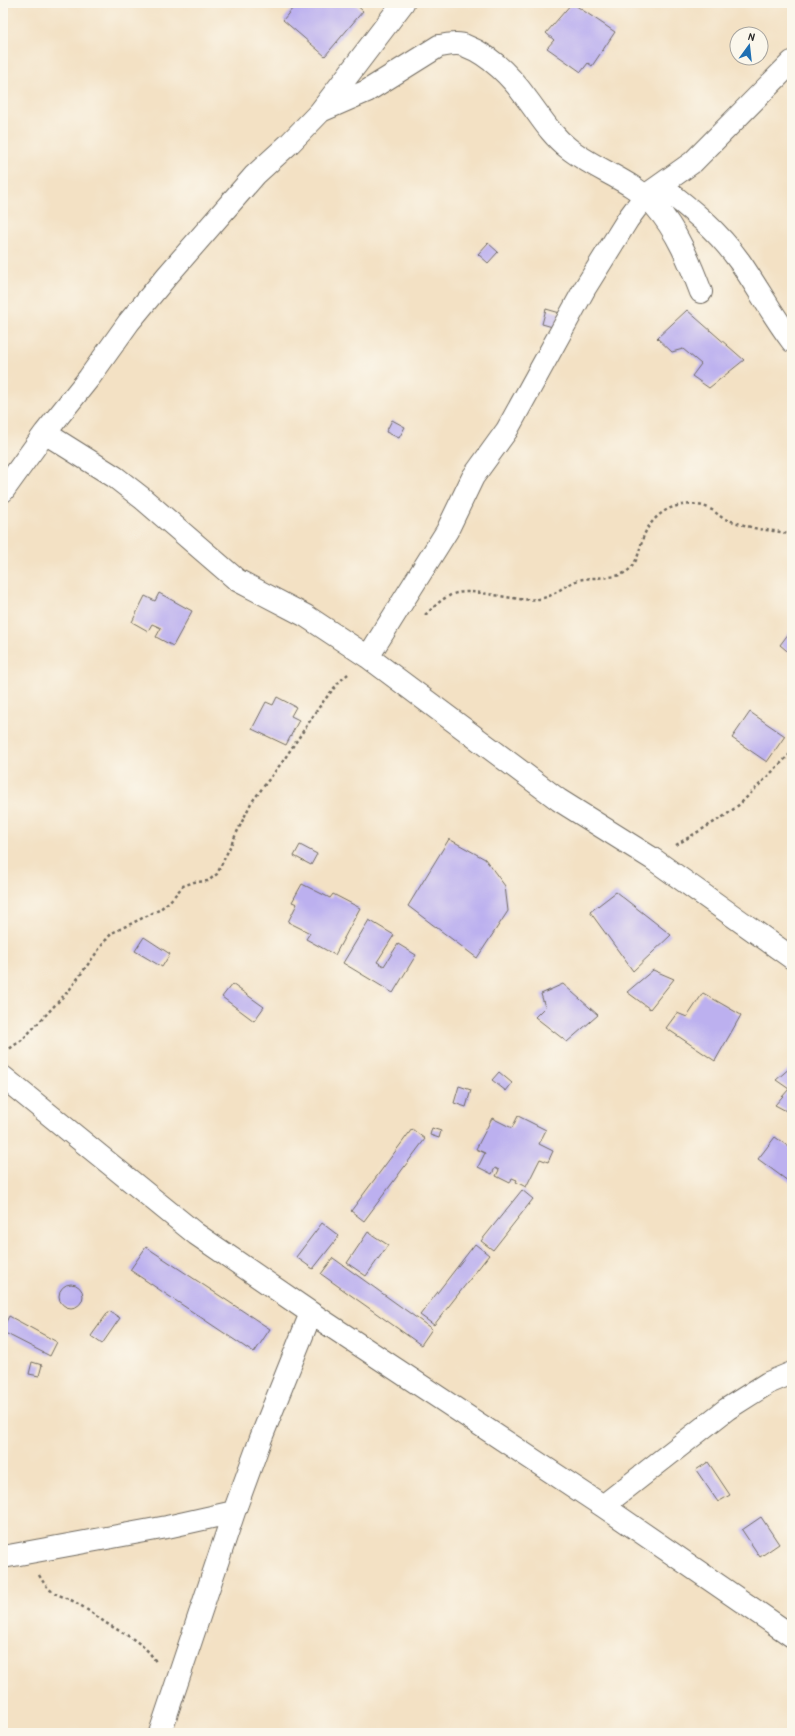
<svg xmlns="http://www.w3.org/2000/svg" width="795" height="1736" font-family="'Patrick Hand',sans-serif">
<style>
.building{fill:#bcb0ef}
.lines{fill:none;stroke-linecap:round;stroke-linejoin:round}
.minor-casing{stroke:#716b61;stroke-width:24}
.path{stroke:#716b61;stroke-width:2.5;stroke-dasharray:3 3;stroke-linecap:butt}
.minor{stroke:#fff;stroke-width:22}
</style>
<rect width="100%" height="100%" fill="#fbf7ec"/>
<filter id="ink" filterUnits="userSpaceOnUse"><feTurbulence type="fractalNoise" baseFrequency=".025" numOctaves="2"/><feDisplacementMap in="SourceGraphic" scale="8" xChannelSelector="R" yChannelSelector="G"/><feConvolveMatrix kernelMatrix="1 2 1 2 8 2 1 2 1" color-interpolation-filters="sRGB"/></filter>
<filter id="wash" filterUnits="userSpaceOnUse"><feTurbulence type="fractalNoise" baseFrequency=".012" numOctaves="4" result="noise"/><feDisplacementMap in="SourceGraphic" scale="16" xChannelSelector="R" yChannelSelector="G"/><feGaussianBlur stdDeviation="0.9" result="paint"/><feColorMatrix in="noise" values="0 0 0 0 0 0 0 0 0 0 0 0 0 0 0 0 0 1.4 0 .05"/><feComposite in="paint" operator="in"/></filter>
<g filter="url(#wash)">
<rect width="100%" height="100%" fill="#f3e1c4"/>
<g id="blocks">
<!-- building -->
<path class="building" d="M297 3H354L363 11 325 56 283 20Z
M572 3 615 32 592 66 588 63 581 72 547 48 554 40 546 33Z
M488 243 498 252 488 263 478 254Z
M546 309 560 313 556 328 542 324Z
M687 310 744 360 709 388 692 376 701 364 683 349 672 352 657 338Z
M392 420 405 427 399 438 386 432Z
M159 593 192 611 173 646 156 637 161 628 152 624 148 631 132 622 145 596 155 601Z
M792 629V655L780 645Z
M277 697 296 707 291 716 299 720 286 745 252 729 266 702 273 705Z
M750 712 785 736 767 762 732 738Z
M449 839 485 859 505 886 508 911 477 958 408 906Z
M300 845 317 854 311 865 294 856Z
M302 884 330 898 333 894 360 908 335 955 306 939 310 933 288 922 297 904 292 902Z
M616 892 671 935 633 971 590 912Z
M369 920 394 935 377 962 384 966 398 944 416 955 393 993 343 963Z
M144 937 170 954 162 967 135 951Z
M653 970 674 979 650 1009 627 992Z
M232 984 264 1007 254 1021 222 997Z
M563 984 598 1015 567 1042 535 1017 545 1007 541 994Z
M703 993 741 1015 715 1061 666 1028 677 1013 687 1017Z
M792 1066V1114L775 1105 789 1089 776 1080Z
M499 1072 512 1083 506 1091 492 1080Z
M459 1086 471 1090 466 1107 454 1103Z
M518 1116 546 1130 539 1144 553 1151 548 1162 540 1159 526 1187 516 1182 517 1180 512 1178 510 1183 496 1176 499 1170 495 1168 492 1174 478 1167 485 1153 476 1149 492 1118 512 1128Z
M432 1128 441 1131 439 1138 430 1135Z
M412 1129 425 1139 364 1221 351 1211Z
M775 1137 792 1149V1184L758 1159Z
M522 1190 533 1199 493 1250 481 1241Z
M322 1223 339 1236 313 1269 296 1257Z
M368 1232 388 1245 366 1276 347 1263Z
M475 1244 489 1255 434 1325 420 1315Z
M146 1247 270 1329 254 1353 130 1270Z
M333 1258 432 1329 421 1345 321 1274Z
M59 1296a12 12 0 1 1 24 0a12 12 0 1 1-24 0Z
M109 1311 120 1318 102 1344 91 1336Z
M9 1316 57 1342 50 1356 3 1332V1328Z
M32 1362 42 1365 39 1376 29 1374Z
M708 1462 730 1495 718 1502 696 1470Z
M761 1517 779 1544 760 1557 742 1530Z"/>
</g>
</g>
<g filter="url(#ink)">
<use href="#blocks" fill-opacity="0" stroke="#716b61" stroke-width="1"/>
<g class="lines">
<!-- minor casing -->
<g class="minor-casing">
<path id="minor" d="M321 111 367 91 439 46C447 45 458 42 466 46 490 55 512 78 527 99 540 116 551 135 568 148 595 170 633 180 656 207 677 231 690 263 701 292
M661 186C691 209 718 231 740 262 758 288 773 316 792 341
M45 433 89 378 129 322 167 276 255 175 290 143 320 112 403 3
M3 491 45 433 115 477 142 498 237 580 306 616 368 657 559 800 653 859 792 958
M368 657 447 531 473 477 507 430 585 288 628 219 645 196 693 162 792 62
M3 1077 196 1234 311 1313 603 1506 792 1636
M603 1506 727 1409 768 1383 792 1373
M3 1557 167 1527 234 1512
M160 1733 234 1512 261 1438 311 1313"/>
</g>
<!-- path -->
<path class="path" d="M425 615C433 608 440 600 449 596 469 584 513 603 538 599 555 597 564 584 579 580 593 576 613 580 626 572 638 564 639 550 643 538 648 523 662 509 677 506 689 503 702 504 712 510 717 513 720 517 725 519 734 522 744 525 754 528 766 531 780 530 792 536
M676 845 726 815 740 804 792 752
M5 1052 23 1039 43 1018 70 989 105 941 112 933 159 910 170 901 183 886 194 882 208 881 217 874 251 803 283 761 322 703 339 682 348 674
M39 1575C51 1596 55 1592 75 1602 85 1608 96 1616 106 1623 124 1634 145 1643 156 1662"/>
<!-- minor -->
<use href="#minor" class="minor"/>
</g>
</g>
<!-- margin -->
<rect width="795" height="1736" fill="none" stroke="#fbf7ec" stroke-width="16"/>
<!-- north arrow -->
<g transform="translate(749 46) rotate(15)"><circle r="19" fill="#fbf7ec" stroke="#a8a59f"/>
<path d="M0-3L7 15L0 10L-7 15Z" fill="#1f6fb2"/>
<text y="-6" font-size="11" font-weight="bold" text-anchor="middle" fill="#2b2b2b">N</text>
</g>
</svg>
